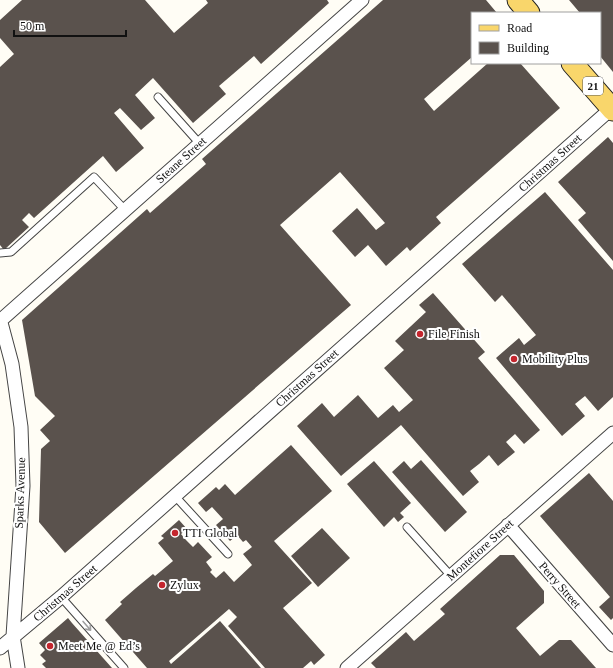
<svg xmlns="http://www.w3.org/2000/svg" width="613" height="668" font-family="'Times New Roman',serif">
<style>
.building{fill:#5a524d}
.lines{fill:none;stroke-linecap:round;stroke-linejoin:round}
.service-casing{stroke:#444;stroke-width:9}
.minor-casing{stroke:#444;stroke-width:15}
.primary-casing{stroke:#222;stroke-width:23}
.service{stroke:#fff;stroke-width:7}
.minor{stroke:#fff;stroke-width:13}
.primary{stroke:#f9d66b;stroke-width:21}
.oneway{stroke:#a0a0a0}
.poi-dot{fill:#c4262e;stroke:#fff;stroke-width:1.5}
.labels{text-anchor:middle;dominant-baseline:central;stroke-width:4;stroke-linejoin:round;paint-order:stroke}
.shield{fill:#fff;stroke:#585858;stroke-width:1}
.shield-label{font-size:11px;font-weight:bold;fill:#111}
.street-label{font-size:12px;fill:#111;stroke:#fff}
.poi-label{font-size:12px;fill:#111;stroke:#fff;text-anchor:start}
</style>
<rect width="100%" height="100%" fill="#fffdf5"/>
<!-- building -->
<path class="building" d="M22 0H145L174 33 208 3 206 0H327L329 3 261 64 254 56 219 86 226 94 193 123 153 78 135 95 155 118 141 130 120 108 114 113 144 148 116 172 103 156 34 218 29 213 22 220 29 227 4 250 0 245V67L14 54 0 38V20Z
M383 0H486L497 13H472V57L424 99 434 111 488 63H520L560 108 436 217 441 223 410 251 407 247 386 266 368 245 355 257 332 231 357 208 376 230 385 223 340 172 280 225 351 305 65 553 39 522 41 449 50 441 40 430 55 416 35 396 22 320 147 209 150 213 206 164 202 159Z
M569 0H613V72L600 56V13H580Z
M608 137 613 143V261L578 220 586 213 558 182Z
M545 192 613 270V397L598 411 585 396 575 404 585 416 562 436 496 358 519 338 524 345 536 335 502 295 495 302 462 264Z
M433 293 485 352 478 358 540 430 524 444 515 434 506 442 515 452 498 466 489 455 479 464 470 471 479 482 463 496 401 425 341 476 297 426 322 403 334 417 358 395 378 418 393 405 399 412 413 400 384 368 404 350 395 341 426 312 419 305Z
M291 445 332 491 274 541 312 583 283 608 325 655 314 665 311 661 303 668H265L228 626 237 617 229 609 169 661 171 664 220 621 261 668H147L105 620 122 604 120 602 136 588 153 574 155 576 173 561 158 543 164 538 161 536 179 520 187 529 181 534 186 540 193 547 198 542 212 557 206 562 212 570 210 572 216 578 224 571 234 582 252 565 243 554 252 547 246 540 243 542 237 535 230 541 216 525 223 519 212 507 206 512 198 503 216 487 219 490 225 484 235 495Z
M421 460 467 512 445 532 392 472 404 461 411 469Z
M374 461 411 503 400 513 404 517 398 522 394 517 384 527 347 484Z
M589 473 613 501V618L611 620 599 607 610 597 540 516Z
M322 528 350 558 318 587 291 556Z
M500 555H514L544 591V603L516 628 540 656 559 640H571L596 668H376L371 663 406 632 414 641 445 614 440 609Z
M68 618 72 623 112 668H46L42 664 46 661 40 655 45 650 39 643Z"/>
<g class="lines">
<!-- service casing -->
<g class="service-casing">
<path id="service" d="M158 97 200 144
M0 253 11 252 94 177 125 210
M175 496 228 554
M407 527 451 576
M61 597 124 668"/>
</g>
<!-- minor casing -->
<g class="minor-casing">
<path id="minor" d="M0 319 12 364 21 427 23 486 13 636 18 668
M0 321 362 0
M508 525 613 645
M0 648 61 597 613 107
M347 668 613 433"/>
</g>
<!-- primary casing -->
<g class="primary-casing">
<path id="primary" d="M518 0 529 13
M572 63 613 110"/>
</g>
<!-- service -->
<use href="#service" class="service"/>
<!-- minor -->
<use href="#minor" class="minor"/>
<!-- primary -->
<use href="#primary" class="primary"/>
</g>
<!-- one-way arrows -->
<defs><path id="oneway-shaft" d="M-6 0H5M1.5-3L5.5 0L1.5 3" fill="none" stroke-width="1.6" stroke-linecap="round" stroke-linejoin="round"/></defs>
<use class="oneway" href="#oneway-shaft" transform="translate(87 626) rotate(49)"/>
<!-- markers -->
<g class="poi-dot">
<circle cx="420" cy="334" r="4"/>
<circle cx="514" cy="359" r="4"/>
<circle cx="175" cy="533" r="4"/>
<circle cx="162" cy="585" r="4"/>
<circle cx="50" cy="646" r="4"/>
</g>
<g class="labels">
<!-- shield labels -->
<rect class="shield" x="583" y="77" width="20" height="18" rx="3"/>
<g class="shield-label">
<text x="593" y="86">21</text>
</g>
<!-- street labels -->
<g class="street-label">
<text transform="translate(181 160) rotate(-42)">Steane Street</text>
<text transform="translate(550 163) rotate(-42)">Christmas Street</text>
<text transform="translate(307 378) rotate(-42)">Christmas Street</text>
<text transform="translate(20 493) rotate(-88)">Sparks Avenue</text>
<text transform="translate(480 550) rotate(-42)">Montefiore Street</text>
<text transform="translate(560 585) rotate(49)">Perry Street</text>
<text transform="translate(65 593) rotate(-41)">Christmas Street</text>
</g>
<!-- poi labels -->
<g class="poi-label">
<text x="428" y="334">File Finish</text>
<text x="522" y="359">Mobility Plus</text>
<text x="183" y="533">TTI Global</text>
<text x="170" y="585">Zylux</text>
<text x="58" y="646">Meet Me @ Ed’s</text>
</g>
</g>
<!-- legend -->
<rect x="471" y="12" width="130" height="52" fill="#ffffff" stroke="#a0a0a0"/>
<rect x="479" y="25" width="20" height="6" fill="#f9d66b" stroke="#a0a0a0"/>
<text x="507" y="32" font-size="12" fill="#111111">Road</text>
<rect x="479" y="42" width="20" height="12" fill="#5a524d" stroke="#a0a0a0"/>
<text x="507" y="52" font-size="12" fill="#111111">Building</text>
<!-- scale -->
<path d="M14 30v6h112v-6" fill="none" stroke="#111111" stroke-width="2"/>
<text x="20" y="30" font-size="12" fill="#111111" stroke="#ffffff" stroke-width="3" paint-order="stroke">50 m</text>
</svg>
